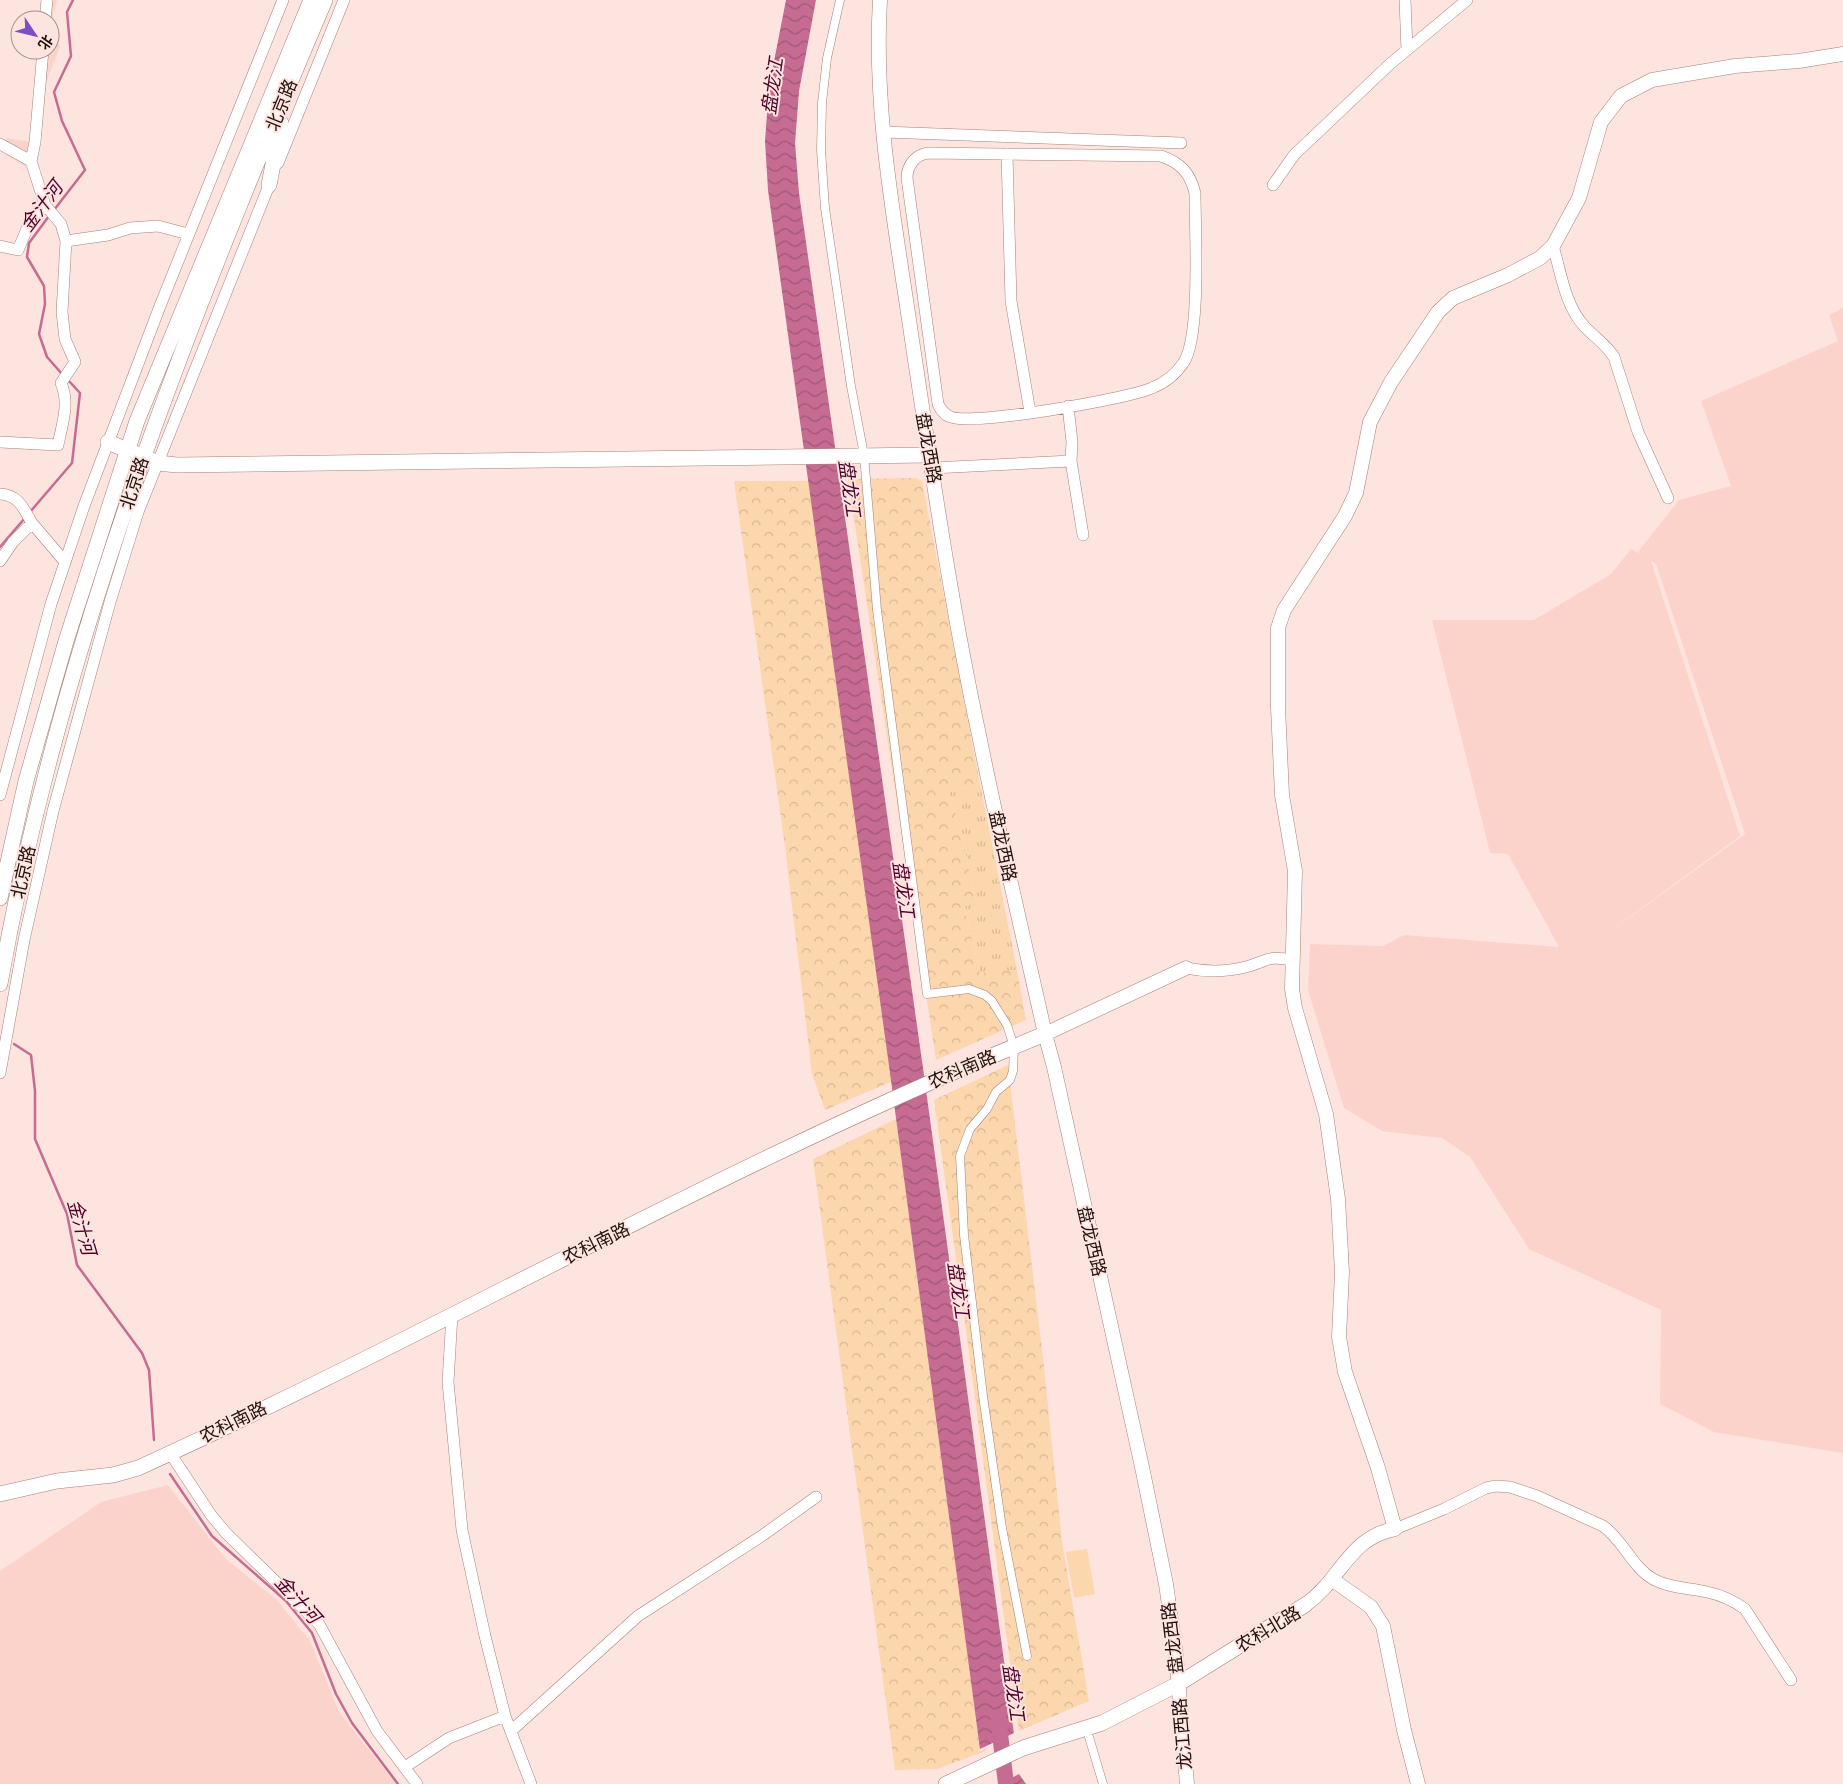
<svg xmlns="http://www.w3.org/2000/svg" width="1843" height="1784" font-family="'IBM Plex Sans','Noto Sans SC',sans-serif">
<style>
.built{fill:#fcd3cb;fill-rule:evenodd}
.grass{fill:url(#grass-tufts)}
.park{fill:url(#park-crowns)}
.pitch{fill:#fcd6ad}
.water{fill:url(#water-waves)}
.pier{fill:#fee4df}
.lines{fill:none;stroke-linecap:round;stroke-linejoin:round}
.stream{stroke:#c66b92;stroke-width:2.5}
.river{stroke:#c66b92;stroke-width:16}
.pedestrian-casing{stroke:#a78179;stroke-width:9}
.minor-casing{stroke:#a78179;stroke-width:12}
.tertiary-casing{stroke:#a78179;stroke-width:15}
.secondary-casing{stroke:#a78179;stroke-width:16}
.pedestrian{stroke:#fff;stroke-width:8}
.minor{stroke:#fff;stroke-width:11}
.tertiary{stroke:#fff;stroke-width:14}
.secondary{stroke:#fff;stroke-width:15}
.labels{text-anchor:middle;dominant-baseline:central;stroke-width:4;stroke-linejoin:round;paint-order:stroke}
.street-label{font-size:18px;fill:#20120f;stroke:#fee4df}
.water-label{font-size:19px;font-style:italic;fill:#53002e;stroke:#fee4df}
</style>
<defs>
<pattern id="grass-tufts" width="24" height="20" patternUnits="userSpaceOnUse" patternTransform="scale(1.25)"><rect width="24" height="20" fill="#fcd6ad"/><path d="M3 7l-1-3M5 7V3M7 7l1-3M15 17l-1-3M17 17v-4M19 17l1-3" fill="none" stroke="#d8b794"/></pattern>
<pattern id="park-crowns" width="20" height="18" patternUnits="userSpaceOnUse" patternTransform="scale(1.25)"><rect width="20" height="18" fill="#fcd6ad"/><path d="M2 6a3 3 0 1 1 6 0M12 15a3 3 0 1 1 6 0" fill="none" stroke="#d8b794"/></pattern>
<pattern id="water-waves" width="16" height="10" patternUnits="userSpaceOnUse" patternTransform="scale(1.25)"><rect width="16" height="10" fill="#c66b92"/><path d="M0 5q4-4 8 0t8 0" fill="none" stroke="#a05776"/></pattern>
</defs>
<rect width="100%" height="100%" fill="#fee4df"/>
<!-- built -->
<path class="built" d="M41 0H57L53 16 60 47 47 80 37 137 26 167 5 154 7 138 30 142 37 50H50V20H40Z
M1843 308V1453L1714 1432 1660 1404 1661 1310 1529 1249 1470 1157 1442 1138 1382 1131 1344 1108 1308 990 1310 944 1383 946 1404 935 1559 947 1508 854 1490 853 1432 620H1534L1611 574 1631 549 1642 555 1638 552 1679 500 1731 486 1701 401 1838 341 1829 315ZM1651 561 1656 564 1745 834 1586 949 1740 836Z
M168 1485 225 1558 277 1600 310 1641 339 1712 396 1784H0V1571L101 1502Z"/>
<!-- grass -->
<path class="grass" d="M980 784 1017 970 980 973 964 906 975 902 963 839 949 792Z"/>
<!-- park -->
<path class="park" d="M915 478 922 481 980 784 949 792 963 839 975 902 964 907 980 973 1017 970 1026 1020 936 1060 848 479Z
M734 481H812L895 1080 825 1110 812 1074 785 847Z
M1008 1065 1044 1367 1062 1542 1089 1701 1019 1731 966 1330 934 1100Z
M900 1117 986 1751 937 1769 895 1770 813 1159Z"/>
<!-- pitch -->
<path class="pitch" d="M1087 1549 1095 1594 1074 1598 1066 1552Z"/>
<!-- water -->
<path class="water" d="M786 0H816L799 91 795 143 799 193 923 1068 1014 1734 980 1749 890 1073 768 190 765 141 769 87Z
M1019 1774 1026 1784H1000Z"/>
<!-- pier -->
<path class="pier" d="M1016 1732 1015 1736 981 1751 978 1750Z"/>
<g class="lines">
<!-- stream -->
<path class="stream" d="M54 210 85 170 62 121 54 92 71 56 67 12 73 0
M49 216 29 243 27 257 44 286 45 304 39 334 47 357 62 374
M30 512 72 463 80 393 68 380
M0 547 25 518
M14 1044 31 1055 35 1091V1139L67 1214 77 1265 142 1353 149 1370 154 1440
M170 1474 212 1536 286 1601 312 1633 336 1694 352 1723 398 1784"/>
<!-- river -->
<path class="river" d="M998 1717 1006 1784"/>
<!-- pedestrian casing -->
<g class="pedestrian-casing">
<path id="pedestrian" d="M840 0 827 58 822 103 821 150 825 208 851 386 864 455 877 610 927 994 969 989 985 995 992 1001 1007 1025 1014 1047 1013 1071 1010 1080 996 1092 987 1109 970 1129 960 1156 964 1235 983 1396 1002 1528 1027 1656
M1089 1737 1103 1784"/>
</g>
<!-- minor casing -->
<g class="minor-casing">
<path id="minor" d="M1405 0 1407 50
M45 20 47 0
M884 132 1181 143
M0 144 31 161 45 205 61 224 66 241 62 312 65 339 75 362 61 383C70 404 62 424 58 445L0 442
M929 153 1161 156C1181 163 1190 173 1195 193 1195 230 1201 335 1184 362 1176 374 1165 383 1152 388 1127 399 973 426 951 417 944 415 941 410 938 404L907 178C907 165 916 154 929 153Z
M1007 154 1011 301 1030 412
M31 161 35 142 43 50
M278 163 344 0
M1273 185 1294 155 1390 64 1467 0
M66 241 108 235 130 228 158 226 188 234
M0 246 18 250 29 224 45 205
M1553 246C1561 273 1565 305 1584 326 1594 337 1606 344 1614 357L1638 432 1668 498
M1068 406 1072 442 1071 461 1083 535
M932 468 1071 461
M0 494C19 495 23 508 32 523
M0 561 13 542 32 523 65 562
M0 795 51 604 84 506 160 306 283 0
M1186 968C1206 972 1226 972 1246 967 1268 961 1267 955 1292 960
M0 1073 24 940 53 811 110 602 138 512 272 178
M452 1315 448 1382 462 1530 485 1636 505 1716 531 1784
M170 1453 211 1515 226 1533 319 1624 377 1731 417 1784
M1395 1529 1444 1509 1486 1488 1496 1486 1510 1487 1537 1496 1603 1526C1623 1540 1632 1567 1653 1579 1669 1588 1690 1588 1707 1592 1721 1595 1734 1601 1745 1609L1791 1680
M511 1731 638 1616 763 1535 816 1497
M405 1767 449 1738 505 1716"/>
</g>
<!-- tertiary casing -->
<g class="tertiary-casing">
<path id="tertiary" d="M880 0C873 114 896 228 912 340 932 472 951 605 979 735 999 835 1023 935 1045 1034L1054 1067 1142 1467 1166 1584 1176 1655 1187 1784
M1045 1034 1186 968
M1333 1580 1371 1607 1383 1626 1404 1730 1418 1784
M1305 1605C1341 1580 1349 1537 1395 1529L1378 1468 1345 1372 1339 1337 1342 1272 1338 1199 1326 1114 1295 1008 1292 989 1295 871 1282 795 1278 707V628L1284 610 1345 516 1356 493 1370 422 1391 382 1438 312 1453 298 1508 275 1540 258 1553 246 1579 198 1601 122 1621 96 1652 80 1735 66 1799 61 1843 54"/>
</g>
<!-- secondary casing -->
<g class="secondary-casing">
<path id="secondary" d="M269 185 281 123
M108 442 158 463 177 465 929 455
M0 898 26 781 66 641 137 421 311 0
M0 984C60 643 190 318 325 0
M0 1494 57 1481 113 1475 138 1468C443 1329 734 1159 1045 1034
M946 1784 1023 1748 1102 1723 1178 1684 1305 1605"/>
</g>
<!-- pedestrian -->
<use href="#pedestrian" class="pedestrian"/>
<!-- minor -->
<use href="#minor" class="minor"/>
<!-- tertiary -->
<use href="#tertiary" class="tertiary"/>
<!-- secondary -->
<use href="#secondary" class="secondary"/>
</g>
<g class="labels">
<!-- street labels -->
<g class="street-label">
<text transform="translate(281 105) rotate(-68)">北京路</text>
<text transform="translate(929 448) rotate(80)">盘龙西路</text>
<text transform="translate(134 483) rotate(-72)">北京路</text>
<text transform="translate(1003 846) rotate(78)">盘龙西路</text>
<text transform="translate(23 872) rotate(-77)">北京路</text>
<text transform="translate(962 1069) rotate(-23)">农科南路</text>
<text transform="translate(1092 1241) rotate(77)">盘龙西路</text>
<text transform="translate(596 1243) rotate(-26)">农科南路</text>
<text transform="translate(233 1422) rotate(-26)">农科南路</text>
<text transform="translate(1268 1629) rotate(-31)">农科北路</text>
<text transform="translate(1172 1638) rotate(-97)">盘龙西路</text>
<text transform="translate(1182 1734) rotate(-95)">龙江西路</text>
</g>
<!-- water labels -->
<g class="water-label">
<text transform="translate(772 86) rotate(-82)">盘龙江</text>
<text transform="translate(41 206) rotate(-53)">金汁河</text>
<text transform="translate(850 488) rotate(82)">盘龙江</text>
<text transform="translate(904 889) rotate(82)">盘龙江</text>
<text transform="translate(82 1227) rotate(74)">金汁河</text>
<text transform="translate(959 1290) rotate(82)">盘龙江</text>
<text transform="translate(298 1599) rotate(48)">金汁河</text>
<text transform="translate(1014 1692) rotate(82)">盘龙江</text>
</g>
</g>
<!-- north arrow -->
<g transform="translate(35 35) rotate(125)"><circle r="24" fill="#fee4df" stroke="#a5908c"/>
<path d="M0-4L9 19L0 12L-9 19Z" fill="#7c4dc5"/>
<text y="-8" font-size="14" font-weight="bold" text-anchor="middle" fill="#20120f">北</text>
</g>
</svg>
